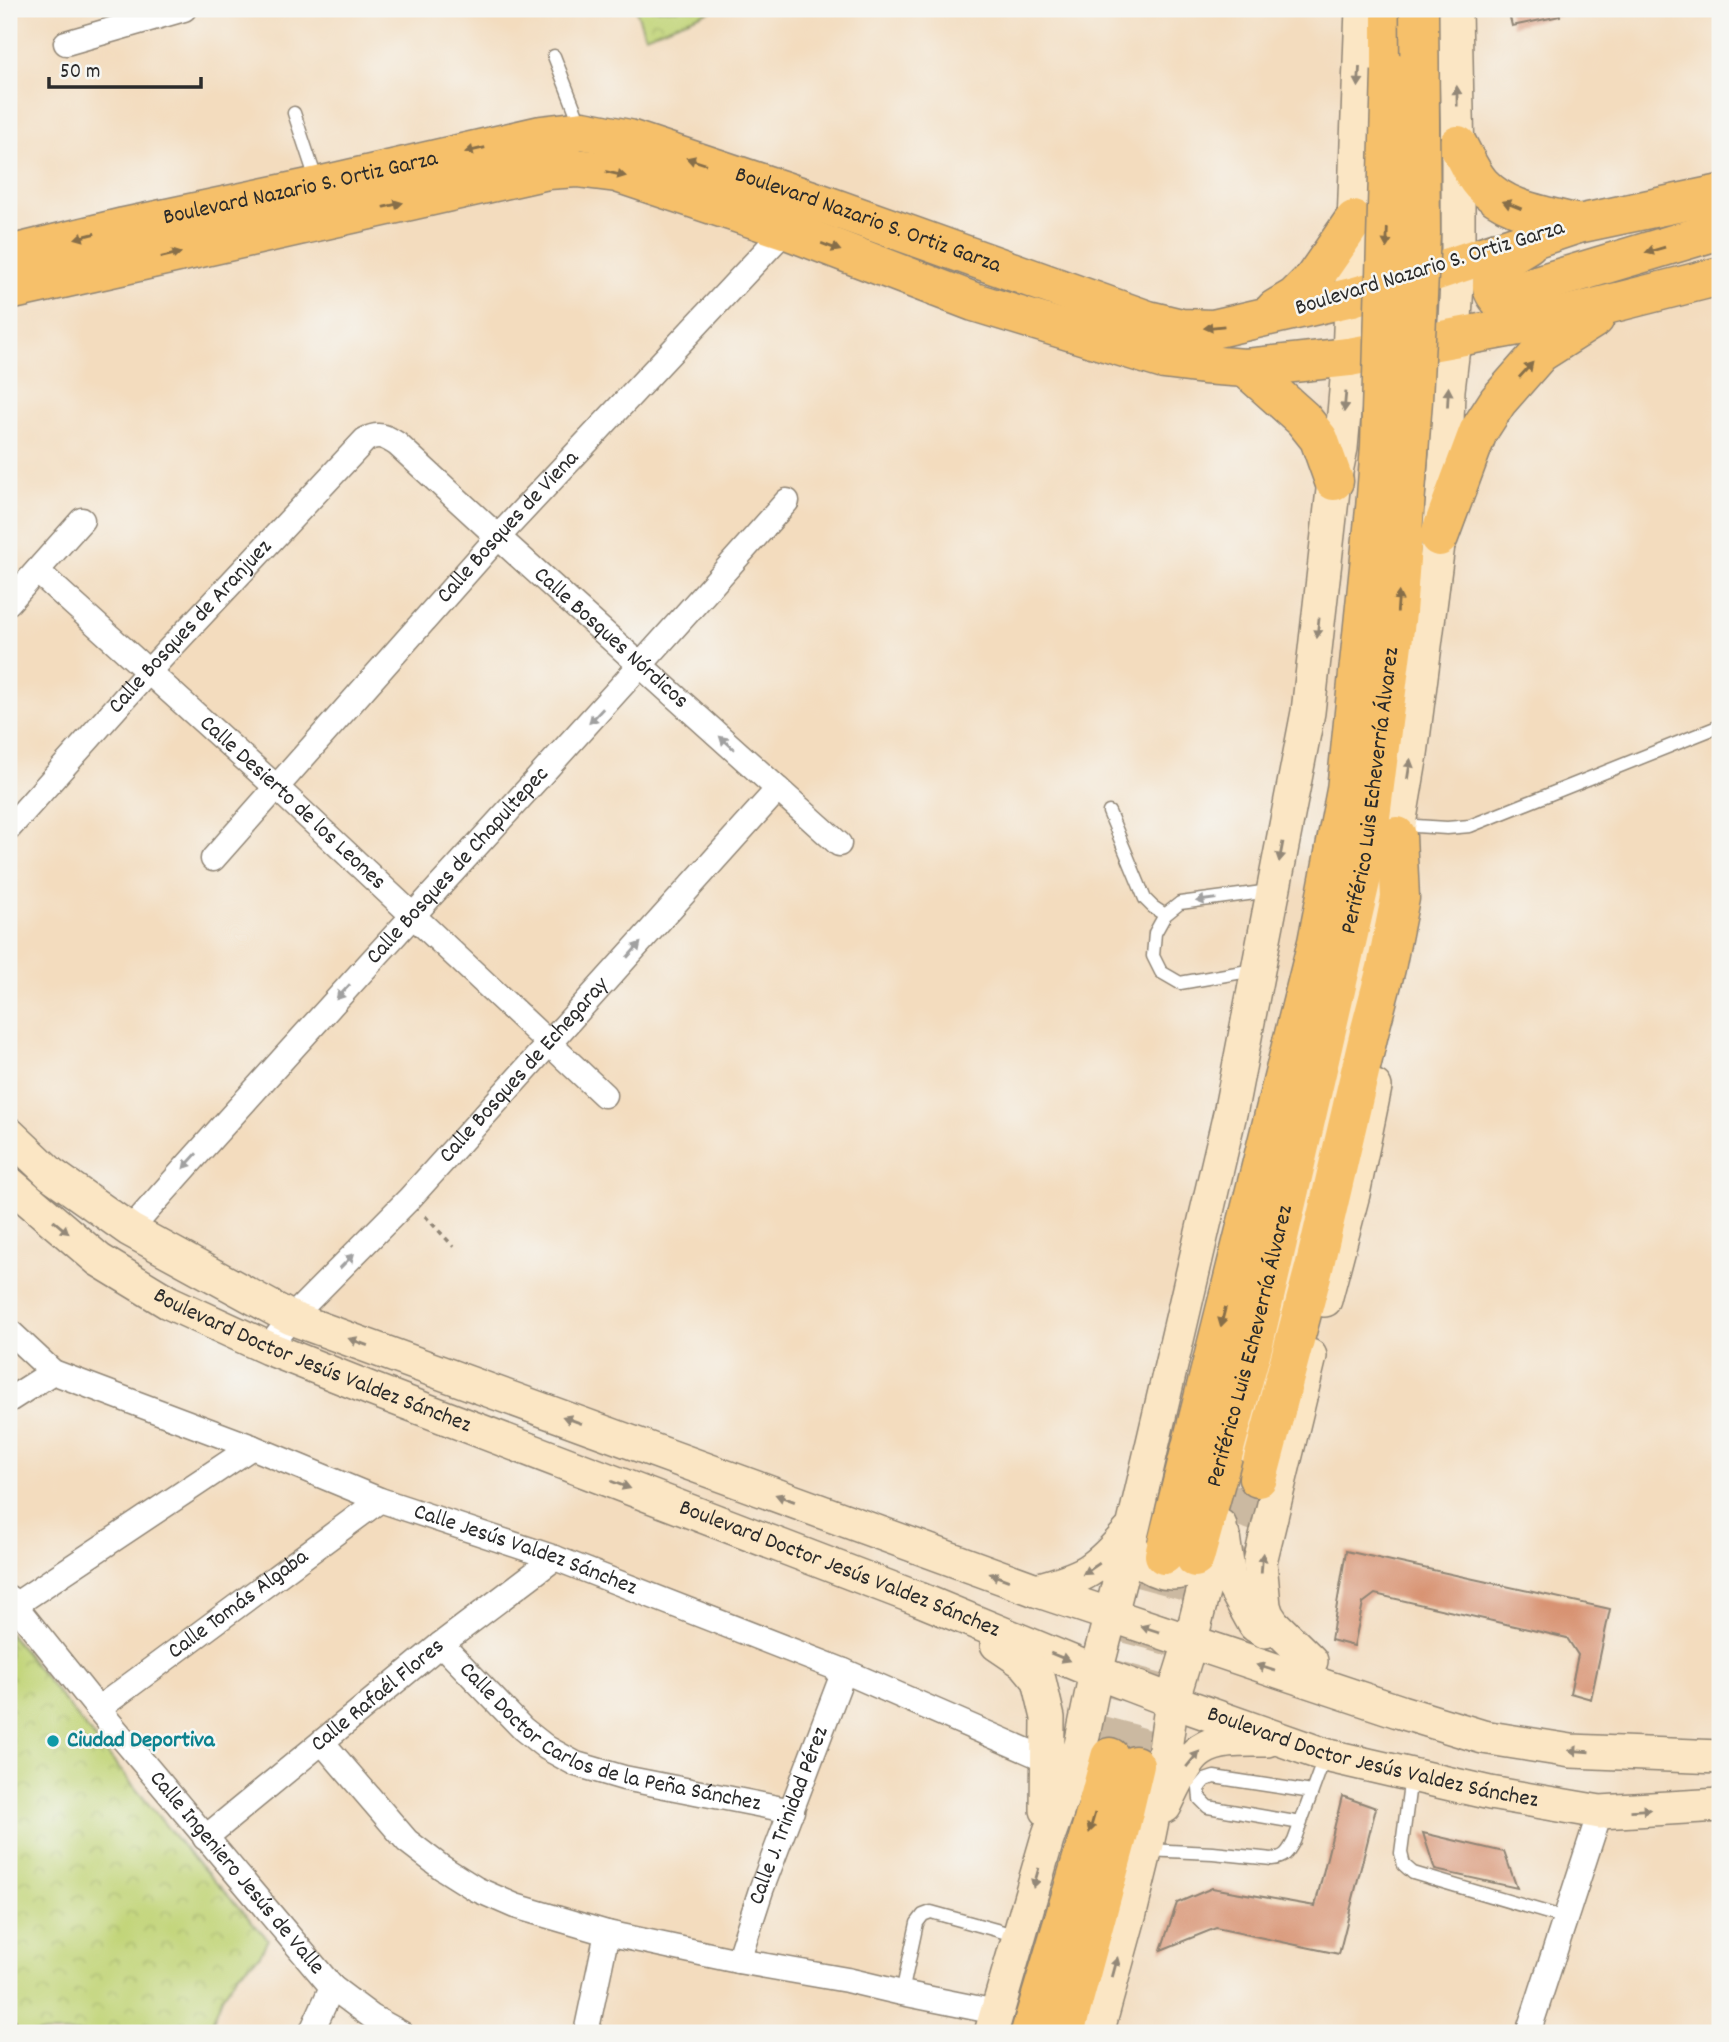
<svg xmlns="http://www.w3.org/2000/svg" width="1729" height="2042" font-family="Dekko,sans-serif">
<style>
.park{fill:url(#park-crowns);stroke:#768051;stroke-width:2}
.building{fill:#d89372}
.lines{fill:none;stroke-linecap:round;stroke-linejoin:round}
.highway-tunnel{stroke:#cbb9a1;stroke-width:38;stroke-dasharray:38 19;stroke-linecap:butt}
.lane-casing{stroke:#8f8474;stroke-width:15}
.street-casing{stroke:#8f8474;stroke-width:27}
.secondary-casing{stroke:#8f8474;stroke-width:36}
.primary-casing{stroke:#8f8474;stroke-width:41}
.highway-casing{stroke:#8f8474;stroke-width:41}
.path{stroke:#8f8474;stroke-width:3.5;stroke-dasharray:5 5;stroke-linecap:butt}
.lane{stroke:#fff;stroke-width:12}
.street{stroke:#fff;stroke-width:24}
.secondary{stroke:#fbe6c4;stroke-width:33}
.primary{stroke:#f6c06b;stroke-width:38}
.highway{stroke:#f6c06b;stroke-width:38}
.highway-bridge-casing{stroke:#8f8474;stroke-width:41;stroke-linecap:butt}
.highway-bridge{stroke:#f6c06b;stroke-width:38}
.oneway{fill:#938878}
.oneway2{fill:#866e48}
.oneway3{fill:#a0a0a0}
.culture-dot{fill:#0f9aa8;stroke:#f6f6f2;stroke-width:2.5}
.labels{text-anchor:middle;dominant-baseline:central;stroke-width:5;stroke-linejoin:round;paint-order:stroke}
.street-label{font-size:23px;fill:#2b2b2b;stroke:#f6f6f2}
.culture-label{font-size:23px;font-weight:bold;fill:#0d838f;stroke:#f6f6f2;text-anchor:start}
</style>
<defs>
<pattern id="park-crowns" width="20" height="18" patternUnits="userSpaceOnUse" patternTransform="scale(1.75)"><rect width="20" height="18" fill="#c1d477"/><path d="M2 6a3 3 0 1 1 6 0M12 15a3 3 0 1 1 6 0" fill="none" stroke="#a6b667"/></pattern>
</defs>
<rect width="100%" height="100%" fill="#f6f6f2"/>
<filter id="ink" filterUnits="userSpaceOnUse"><feTurbulence type="fractalNoise" baseFrequency=".0143" numOctaves="2"/><feDisplacementMap in="SourceGraphic" scale="14" xChannelSelector="R" yChannelSelector="G"/><feConvolveMatrix kernelMatrix="1 2 1 2 8 2 1 2 1" color-interpolation-filters="sRGB"/></filter>
<filter id="wash" filterUnits="userSpaceOnUse"><feTurbulence type="fractalNoise" baseFrequency=".00686" numOctaves="4" result="noise"/><feDisplacementMap in="SourceGraphic" scale="28" xChannelSelector="R" yChannelSelector="G"/><feGaussianBlur stdDeviation="1.57" result="paint"/><feColorMatrix in="noise" values="0 0 0 0 0 0 0 0 0 0 0 0 0 0 0 0 0 1.4 0 .05"/><feComposite in="paint" operator="in"/></filter>
<g filter="url(#wash)">
<rect width="100%" height="100%" fill="#f3dcbe"/>
<!-- park -->
<path class="park" d="M636 9H715L645 36Z
M9 1633 184 1848 268 1939 260 1955 238 1974 222 1997 208 2033H9Z"/>
<g id="blocks">
<!-- building -->
<path class="building" d="M1508 9H1559L1560 16 1512 26Z
M1346 1551 1610 1609 1591 1699 1570 1693 1578 1655 1567 1638 1375 1594 1363 1603 1354 1646 1331 1640Z
M1342 1796 1376 1808 1339 1954 1216 1928 1161 1950 1177 1903 1212 1888 1315 1906Z
M1423 1833 1504 1852 1517 1888 1435 1870Z"/>
</g>
</g>
<g filter="url(#ink)">
<use href="#blocks" fill-opacity="0" stroke="#8f8474" stroke-width="2"/>
<g class="lines">
<!-- highway-tunnel -->
<path class="highway-tunnel" d="M1222 1581 1258 1478
M1110 1757 1164 1555
M1135 1765 1195 1558"/>
<!-- lane casing -->
<g class="lane-casing">
<path id="lane" d="M554 56 582 128
M294 113 317 182
M1109 812 1145 899 1153 907 1165 915
M1400 825 1447 828 1470 826 1720 726
M1254 970 1180 983 1161 972 1153 956 1155 933 1165 915 1180 903 1270 891
M1411 1776 1401 1853 1404 1865 1413 1873 1565 1918
M1301 1823 1208 1807 1200 1799 1199 1787 1205 1780 1214 1777 1312 1792
M1146 1850 1213 1853 1272 1859C1285 1858 1288 1852 1294 1841L1325 1756
M902 1993 917 1923 923 1915 931 1912 1018 1936"/>
</g>
<!-- street casing -->
<g class="street-casing">
<g id="street">
<path d="M66 43 184 9"/>
<path id="s1" d="M37 571 276 787 604 1095"/>
<path d="M9 602 82 520"/>
<path id="s2" d="M9 828 148 672 365 440C378 433 385 436 397 444L498 537 839 844"/>
<path id="s3" d="M213 859 498 537 794 221"/>
<path id="s4" d="M130 1230C346 985 571 746 787 501"/>
<path id="s5" d="M9 1331 53 1372 252 1447 380 1500 555 1558 844 1671 1048 1760"/>
<path id="s6" d="M268 1348 291 1318 409 1199 778 789"/>
<path d="M9 1400 53 1372"/>
<path id="s7" d="M9 1598 98 1709 332 1987 372 2017 401 2033"/>
<path d="M15 1605 252 1447"/>
<path id="s8" d="M441 1644 523 1729 547 1748 576 1764 624 1778 792 1811"/>
<path id="s9" d="M98 1709 380 1500"/>
<path d="M322 1742 407 1841 441 1867 476 1889 515 1906 607 1933 738 1961 847 1980 902 1993 996 2012"/>
<path id="s10" d="M205 1838 441 1644 555 1558"/>
<path id="s11" d="M738 1961 761 1890 844 1671"/>
<path d="M311 2033 332 1987"/>
<path d="M586 2033 607 1933"/>
<path d="M1528 2033 1600 1812"/>
</g>
</g>
<!-- secondary casing -->
<g class="secondary-casing">
<g id="secondary">
<path d="M9 1134 51 1174 130 1230 291 1318 1036 1590 1401 1712 1483 1737 1571 1751 1720 1757"/>
<path id="s12" d="M9 1183 99 1260 168 1302 268 1348 371 1389 919 1599 1096 1672 1172 1701 1325 1755 1490 1793 1600 1812 1720 1805"/>
<path d="M1325 1300 1353 1194 1375 1087"/>
<path d="M1310 1356 1260 1562 1264 1606 1267 1615 1273 1624 1311 1661"/>
<path d="M1245 1444 1287 1295 1333 1098 1397 836 1411 754 1439 537 1446 456 1448 390 1454 339 1458 263V163L1455 9"/>
<path d="M1223 1536 1229 1578 1255 1625 1265 1631"/>
<path d="M1134 1550C1153 1581 1186 1577 1212 1559"/>
<path d="M1036 1590C1085 1577 1096 1571 1129 1532"/>
<path d="M997 1644 1025 1663 1039 1680 1048 1718 1047 1810"/>
<path d="M1165 1806C1172 1791 1186 1759 1201 1750 1219 1738 1246 1740 1267 1740"/>
<path d="M991 2033 1047 1840 1081 1745 1096 1672 1133 1528 1231 1109 1308 712 1334 481 1341 448 1349 357 1362 9"/>
<path d="M1097 2033 1130 1913 1148 1840 1161 1776 1172 1701 1190 1643 1220 1526"/>
</g>
</g>
<!-- primary casing -->
<g class="primary-casing">
<g id="primary">
<path id="s13" d="M9 255 124 227 318 186 541 135 583 130 629 139 812 200 1148 320 1181 328 1213 329 1352 297"/>
<path d="M9 291 548 170 577 168 617 173 787 230 974 302 1164 360 1204 365 1246 368 1349 357"/>
<path d="M1275 309 1295 297 1314 278 1354 220"/>
<path d="M1246 368 1303 419 1319 439 1334 481"/>
</g>
</g>
<!-- highway casing -->
<g class="highway-casing">
<g id="highway">
<path d="M1391 71V9"/>
<path d="M1458 145C1465 158 1471 173 1481 184 1506 211 1544 215 1578 224"/>
<path d="M1528 244C1520 249 1511 254 1504 259 1498 264 1495 270 1493 278 1486 300 1519 314 1535 323"/>
<path d="M1526 288 1720 230"/>
<path d="M1352 297 1404 282 1578 224 1720 194"/>
<path d="M1349 357 1535 323 1720 276"/>
<path d="M1439 537 1478 432 1498 401 1540 353 1595 318"/>
<path d="M1258 1478 1314 1268 1369 1033 1386 968 1400 898 1397 836"/>
<path d="M1164 1555 1317 942 1346 790 1375 509"/>
<path id="s14" d="M1195 1558 1255 1339 1277 1246 1365 864 1397 612 1405 506"/>
<path d="M1030 2033 1092 1825 1110 1757"/>
<path d="M1065 2033 1119 1833 1135 1765"/>
</g>
</g>
<!-- path -->
<path class="path" d="M425 1216 454 1247
M9 2010 22 2033"/>
<!-- lane -->
<use href="#lane" class="lane"/>
<!-- street -->
<use href="#street" class="street"/>
<!-- secondary -->
<use href="#secondary" class="secondary"/>
<!-- primary -->
<use href="#primary" class="primary"/>
<!-- highway -->
<use href="#highway" class="highway"/>
<!-- highway-bridge casing -->
<g class="highway-bridge-casing">
<path id="highway-bridge" d="M1405 506 1413 400 1421 233 1419 9
M1375 509 1380 446 1391 71"/>
</g>
<!-- highway-bridge -->
<use href="#highway-bridge" class="highway-bridge"/>
</g>
<!-- one-way arrows -->
<defs><path id="oneway-solid" d="M-6-.8H1V-3.2L6.5 0L1 3.2V.8H-6Z" transform="scale(1.75)"/></defs>
<g class="oneway">
<use href="#oneway-solid" transform="translate(1359 77) rotate(93)"/>
<use href="#oneway-solid" transform="translate(1457 96) rotate(-91)"/>
<use href="#oneway-solid" transform="translate(1448 397) rotate(-87)"/>
<use href="#oneway-solid" transform="translate(1345 402) rotate(95)"/>
<use href="#oneway-solid" transform="translate(1318 628) rotate(96)"/>
<use href="#oneway-solid" transform="translate(1409 769) rotate(-81)"/>
<use href="#oneway-solid" transform="translate(1281 852) rotate(101)"/>
<use href="#oneway-solid" transform="translate(61 1227) rotate(40)"/>
<use href="#oneway-solid" transform="translate(358 1342) rotate(-160)"/>
<use href="#oneway-solid" transform="translate(572 1420) rotate(-160)"/>
<use href="#oneway-solid" transform="translate(621 1485) rotate(21)"/>
<use href="#oneway-solid" transform="translate(785 1498) rotate(-160)"/>
<use href="#oneway-solid" transform="translate(1262 1563) rotate(-86)"/>
<use href="#oneway-solid" transform="translate(1091 1569) rotate(146)"/>
<use href="#oneway-solid" transform="translate(999 1577) rotate(-160)"/>
<use href="#oneway-solid" transform="translate(1150 1629) rotate(-162)"/>
<use href="#oneway-solid" transform="translate(1060 1657) rotate(22)"/>
<use href="#oneway-solid" transform="translate(1266 1668) rotate(-162)"/>
<use href="#oneway-solid" transform="translate(1579 1751) rotate(-176)"/>
<use href="#oneway-solid" transform="translate(1193 1759) rotate(-50)"/>
<use href="#oneway-solid" transform="translate(1641 1810) rotate(-3)"/>
<use href="#oneway-solid" transform="translate(1036 1878) rotate(106)"/>
<use href="#oneway-solid" transform="translate(1115 1967) rotate(-75)"/>
</g>
<g class="oneway2">
<use href="#oneway-solid" transform="translate(475 150) rotate(167)"/>
<use href="#oneway-solid" transform="translate(696 161) rotate(-162)"/>
<use href="#oneway-solid" transform="translate(616 174) rotate(13)"/>
<use href="#oneway-solid" transform="translate(393 205) rotate(-13)"/>
<use href="#oneway-solid" transform="translate(1512 205) rotate(-158)"/>
<use href="#oneway-solid" transform="translate(85 236) rotate(166)"/>
<use href="#oneway-solid" transform="translate(1387 238) rotate(92)"/>
<use href="#oneway-solid" transform="translate(831 247) rotate(21)"/>
<use href="#oneway-solid" transform="translate(1655 250) rotate(164)"/>
<use href="#oneway-solid" transform="translate(171 255) rotate(-13)"/>
<use href="#oneway-solid" transform="translate(1214 327) rotate(174)"/>
<use href="#oneway-solid" transform="translate(1526 370) rotate(-48)"/>
<use href="#oneway-solid" transform="translate(1398 602) rotate(-86)"/>
<use href="#oneway-solid" transform="translate(1223 1317) rotate(104)"/>
<use href="#oneway-solid" transform="translate(1092 1823) rotate(106)"/>
</g>
<g class="oneway3">
<use href="#oneway-solid" transform="translate(596 716) rotate(133)"/>
<use href="#oneway-solid" transform="translate(727 743) rotate(-138)"/>
<use href="#oneway-solid" transform="translate(1206 900) rotate(172)"/>
<use href="#oneway-solid" transform="translate(634 950) rotate(-48)"/>
<use href="#oneway-solid" transform="translate(343 992) rotate(132)"/>
<use href="#oneway-solid" transform="translate(190 1161) rotate(132)"/>
<use href="#oneway-solid" transform="translate(347 1261) rotate(-45)"/>
</g>
</g>
<!-- markers -->
<circle class="culture-dot" cx="53" cy="1741" r="7"/>
<g class="labels">
<!-- street labels -->
<g class="street-label">
<text stroke="none"><textPath href="#s13" startOffset="299">Boulevard Nazario S. Ortiz Garza</textPath></text>
<text stroke="none"><textPath href="#s13" startOffset="887">Boulevard Nazario S. Ortiz Garza</textPath></text>
<text transform="translate(1430 269) rotate(-17)">Boulevard Nazario S. Ortiz Garza</text>
<text stroke="none"><textPath href="#s3" startOffset="444">Calle Bosques de Viena</textPath></text>
<text stroke="none"><textPath href="#s2" startOffset="271">Calle Bosques de Aranjuez</textPath></text>
<text stroke="none"><textPath href="#s2" startOffset="850">Calle Bosques Nórdicos</textPath></text>
<text stroke="none"><textPath href="#s14" startOffset="788">Periférico Luis Echeverría Álvarez</textPath></text>
<text stroke="none"><textPath href="#s1" startOffset="345">Calle Desierto de los Leones</textPath></text>
<text stroke="none"><textPath href="#s4" startOffset="490">Calle Bosques de Chapultepec</textPath></text>
<text stroke="none"><textPath href="#s6" startOffset="378">Calle Bosques de Echegaray</textPath></text>
<text stroke="none"><textPath href="#s14" startOffset="219">Periférico Luis Echeverría Álvarez</textPath></text>
<text stroke="none"><textPath href="#s12" startOffset="355">Boulevard Doctor Jesús Valdez Sánchez</textPath></text>
<text stroke="none"><textPath href="#s5" startOffset="565">Calle Jesús Valdez Sánchez</textPath></text>
<text stroke="none"><textPath href="#s12" startOffset="922">Boulevard Doctor Jesús Valdez Sánchez</textPath></text>
<text stroke="none"><textPath href="#s9" startOffset="175">Calle Tomás Algaba</textPath></text>
<text stroke="none"><textPath href="#s10" startOffset="224">Calle Rafaél Flores</textPath></text>
<text stroke="none"><textPath href="#s8" startOffset="201">Calle Doctor Carlos de la Peña Sánchez</textPath></text>
<text stroke="none"><textPath href="#s12" startOffset="1489">Boulevard Doctor Jesús Valdez Sánchez</textPath></text>
<text stroke="none"><textPath href="#s11" startOffset="154">Calle J. Trinidad Pérez</textPath></text>
<text stroke="none"><textPath href="#s7" startOffset="357">Calle Ingeniero Jesús de Valle</textPath></text>
</g>
<!-- culture labels -->
<g class="culture-label">
<text x="67" y="1741">Ciudad Deportiva</text>
</g>
</g>
<!-- margin -->
<rect width="1729" height="2042" fill="none" stroke="#f6f6f2" stroke-width="35"/>
<!-- scale -->
<path d="M49 77v10h152v-10" fill="none" stroke="#2b2b2b" stroke-width="3.5"/>
<text x="60" y="77" font-size="21" fill="#2b2b2b" stroke="#f6f6f2" stroke-width="5" paint-order="stroke">50 m</text>
</svg>
